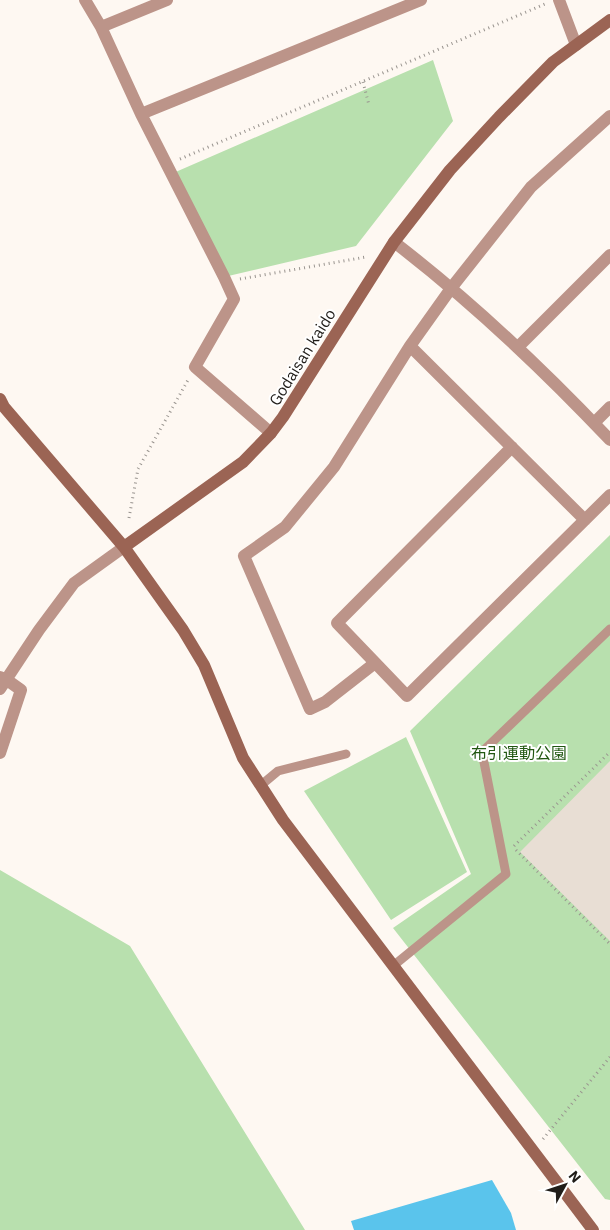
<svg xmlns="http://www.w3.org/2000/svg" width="610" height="1230" font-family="'IBM Plex Sans','Noto Sans JP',sans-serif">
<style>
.green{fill:#b8e0ae}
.water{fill:#5ac4ec}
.building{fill:#e8ded4}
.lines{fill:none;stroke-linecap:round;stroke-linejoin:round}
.path{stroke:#99948f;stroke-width:3;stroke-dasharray:1 4;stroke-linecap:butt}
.lane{stroke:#bc9489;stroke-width:9}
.street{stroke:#bc9489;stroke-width:12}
.secondary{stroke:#9b6454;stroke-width:12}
.labels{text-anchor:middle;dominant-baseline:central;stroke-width:4;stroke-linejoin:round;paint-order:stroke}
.street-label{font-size:16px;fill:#201d19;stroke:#fff}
.park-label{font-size:16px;fill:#225712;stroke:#fff}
</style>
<rect width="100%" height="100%" fill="#fef8f2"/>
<!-- green -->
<path class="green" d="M433 60 453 121 356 246 224 277 171 174Z
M610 535V1200L605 1199 393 928 471 874 410 731Z
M406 737 467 872 391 920 304 791Z
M0 870 130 946 305 1230H0Z"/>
<!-- water -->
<path class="water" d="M492 1180 511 1213 516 1230H354L351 1221Z"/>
<!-- building -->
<path class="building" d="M610 761V941L520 852Z"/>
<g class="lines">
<!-- path -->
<path class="path" d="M363 82 369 105
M180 159 545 4
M240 279 366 257
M129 518 138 469 188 380
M514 846 610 752
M516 850 610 944
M543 1139 610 1057"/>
<!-- lane -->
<path class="lane" d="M260 786 278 771 346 754
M393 966 506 874 482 752 610 629"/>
<!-- street -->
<path class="street" d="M85 0 101 27 141 114 224 277 234 299 195 367 271 433
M559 0 576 45
M101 27 167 0
M141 114 421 0
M394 242C472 302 542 368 610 440
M410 346 585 520
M518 347 610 255
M594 423 610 407
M512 447 337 623 407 696 610 495
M375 663 325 702 310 709 244 556 285 527 334 467 410 346 452 287 531 187 610 116
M0 677 7 680 21 690 0 753
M0 689 39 630 74 583 124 547"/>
<!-- secondary -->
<path class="secondary" d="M0 399 4 407 124 547 183 630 204 665 243 758 283 820 593 1230
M124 547 243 462 271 433 283 417 394 242 450 170 499 117 553 62 610 20"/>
</g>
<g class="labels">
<!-- street labels -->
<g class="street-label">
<text transform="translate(302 357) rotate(-58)">Godaisan kaido</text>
</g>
<!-- park labels -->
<g class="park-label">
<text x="519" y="753">布引運動公園</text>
</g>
</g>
<!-- north arrow -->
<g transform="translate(565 1185) rotate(50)" stroke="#ffffff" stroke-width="4" paint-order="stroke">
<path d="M0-4L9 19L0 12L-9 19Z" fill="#201d19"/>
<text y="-8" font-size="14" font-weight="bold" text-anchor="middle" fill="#201d19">N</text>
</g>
</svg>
